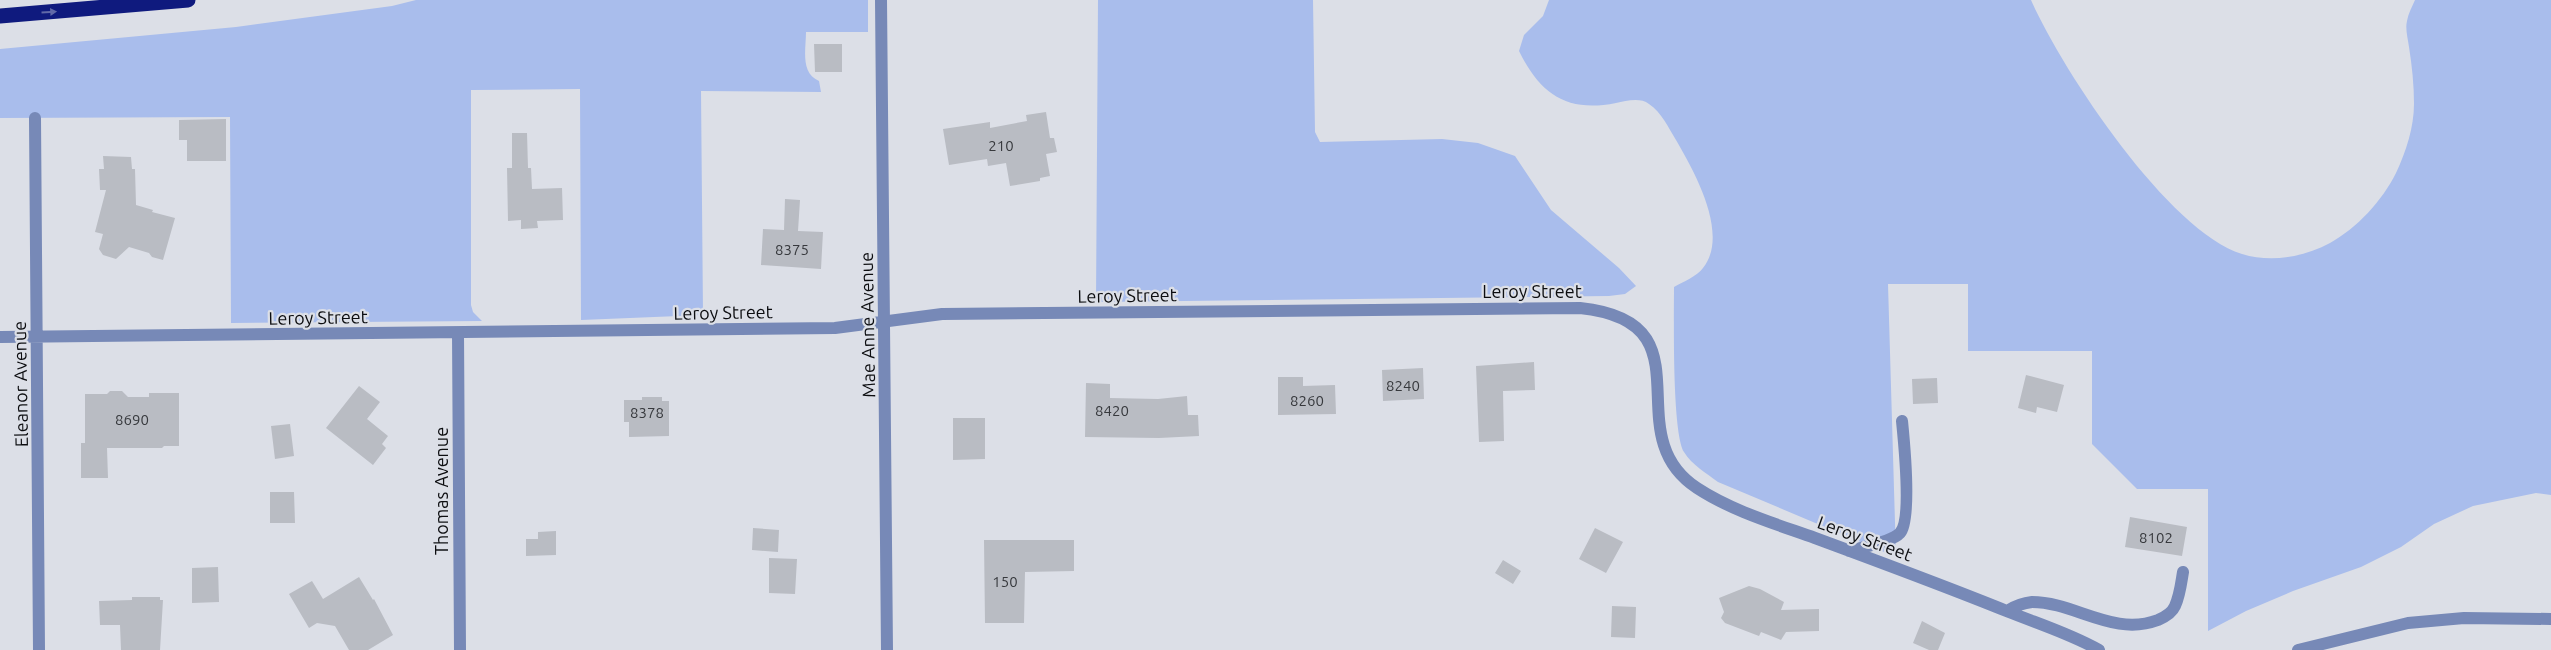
<svg xmlns="http://www.w3.org/2000/svg" width="2551" height="650" font-family="Ubuntu,sans-serif">
<style>
.green{fill:#a9bdec}
.building{fill:#b9bcc3}
.lines{fill:none;stroke-linecap:round;stroke-linejoin:round}
.minor{stroke:#7789b7;stroke-width:12}
.highway{stroke:#0f1a7e;stroke-width:15}
.oneway{fill:#6169a8}
.labels{text-anchor:middle;dominant-baseline:central;stroke-width:4.5;stroke-linejoin:round;paint-order:stroke}
.number-label{font-size:15px;fill:#37393d}
.street-label{font-size:18px;fill:#0c0d10;stroke:#dcdfe7}
</style>
<rect width="100%" height="100%" fill="#dcdfe7"/>
<!-- green -->
<path class="green" d="M416 0H868V32H806C806 49 800 73 819 81L821 92 701 91 703 315 581 320 580 89 471 90V305L473 312 482 321 231 323 230 117 0 118V49L236 27 392 6Z
M1098 0H1313L1315 132 1320 142 1442 139 1478 143 1515 156 1551 210 1619 268 1636 286 1625 294 1609 296 1096 302Z
M1549 0H2031C2062 70 2168 231 2242 254 2271 263 2304 257 2330 243 2357 228 2382 201 2396 173 2406 152 2414 127 2414 104 2414 85 2412 66 2409 47 2408 39 2405 29 2407 21 2408 14 2412 7 2415 0H2551V495L2536 493 2473 506 2434 524 2401 547 2361 567 2293 591 2246 611 2208 631V489H2137L2092 444V351H1968V284H1888L1896 557 1718 482C1706 473 1692 465 1684 452 1672 432 1674 316 1674 287 1683 282 1697 276 1703 268 1730 234 1694 171 1676 140 1668 127 1662 113 1649 104 1640 97 1626 101 1616 103 1567 113 1540 94 1519 51L1524 35 1543 16Z"/>
<!-- building -->
<path class="building" d="M814 44H842V72H815Z
M1046 112 1050 138H1054L1057 152 1046 154 1050 176 1040 178V181L1010 186 1006 163 988 166 987 159 949 165 943 129 990 122V128L1027 121 1026 115Z
M226 119V161H187V140H179V120Z
M512 133H527L528 168H531L532 189 562 188 563 220 537 221 538 228 521 229V220L508 221 507 168H512Z
M103 156 131 157 132 169H135L136 205 153 210 152 212 175 218 163 260 152 257 149 253 129 247 116 259 103 255 99 249 103 234 95 232 106 190H100L99 169H104Z
M785 199 800 200 798 231 823 232 821 269 761 265 763 229 784 230Z
M1534 362 1535 390 1503 391 1504 441 1479 442 1476 366Z
M1423 368 1424 399 1383 401 1382 370Z
M2026 375 2064 385 2057 412 2037 407 2036 413 2018 408Z
M1278 377H1303V386L1335 385 1336 414 1278 415Z
M1937 378 1938 403 1913 404 1912 379Z
M1086 383 1110 384V398L1158 399 1187 396 1188 415H1198L1199 436 1159 438 1085 437Z
M359 386 380 402 367 419 388 436 382 444 386 448 373 465 326 428Z
M110 391H122L128 397H149V393H179V446H164L162 448H107L108 478H81V443H85V394H107Z
M642 397H662V401H669V436L629 437V422H624V400H642Z
M953 418H985V459L953 460Z
M290 424 294 456 275 459 271 426Z
M270 492H294L295 523H270Z
M2130 517 2187 527 2182 556 2125 547Z
M753 528 779 530 778 552 752 550Z
M1595 528 1623 542 1606 573 1579 559Z
M556 531V555L526 556V539H538V532Z
M984 540H1074V571L1025 572 1024 623H985Z
M769 558 797 559 795 594 769 593Z
M1503 560 1521 571 1513 584 1495 573Z
M218 567 219 602 192 603V568Z
M359 577 373 600 374 599 393 635 368 650H349L335 626 317 623 309 628 289 594 312 581 323 599Z
M1749 586 1760 589 1784 602 1781 610 1819 609V631L1786 632 1781 640 1761 632 1759 636 1725 623 1721 618 1724 612 1719 598Z
M132 597H160V600H163L160 650H121L120 625H100L99 601 132 600Z
M1612 606 1636 607 1635 638 1611 637Z
M1922 621 1945 633 1938 650H1929L1913 643Z"/>
<g class="lines">
<!-- minor -->
<path class="minor" d="M881 0 887 650
M35 118 39 650
M458 333 460 650
M0 337 835 328 942 314 1580 308C1714 322 1613 433 1697 488 1732 511 1776 524 1815 538 1880 562 1945 586 2009 612 2039 624 2071 634 2099 650
M1849 551C1862 547 1892 542 1900 533 1912 520 1904 441 1902 421
M2007 611C2015 606 2022 603 2032 602 2075 602 2113 637 2158 620 2165 617 2172 613 2175 606 2180 595 2181 584 2183 572
M2298 650 2408 623 2464 618 2551 619"/>
<!-- highway -->
<path class="highway" d="M0 16 188 0"/>
</g>
<!-- one-way arrows -->
<defs><path id="oneway-solid" d="M-6-.8H1V-3.2L6.5 0L1 3.2V.8H-6Z" transform="scale(1.25)"/></defs>
<use class="oneway" href="#oneway-solid" transform="translate(49 12) rotate(-4)"/>
<g class="labels">
<!-- number labels -->
<g class="number-label">
<text x="1001" y="145">210</text>
<text x="792" y="249">8375</text>
<text x="1403" y="385">8240</text>
<text x="1307" y="400">8260</text>
<text x="1112" y="410">8420</text>
<text x="647" y="412">8378</text>
<text x="132" y="419">8690</text>
<text x="2156" y="537">8102</text>
<text x="1005" y="581">150</text>
</g>
<!-- street labels -->
<g class="street-label">
<text x="1532" y="291">Leroy Street</text>
<text transform="translate(1127 295) rotate(-1)">Leroy Street</text>
<text transform="translate(723 312) rotate(-1)">Leroy Street</text>
<text transform="translate(318 317) rotate(-1)">Leroy Street</text>
<text transform="translate(867 325) rotate(-91)">Mae Anne Avenue</text>
<text transform="translate(20 384) rotate(-91)">Eleanor Avenue</text>
<text transform="translate(441 491) rotate(-90)">Thomas Avenue</text>
<text transform="translate(1865 538) rotate(20)">Leroy Street</text>
</g>
</g>
</svg>
